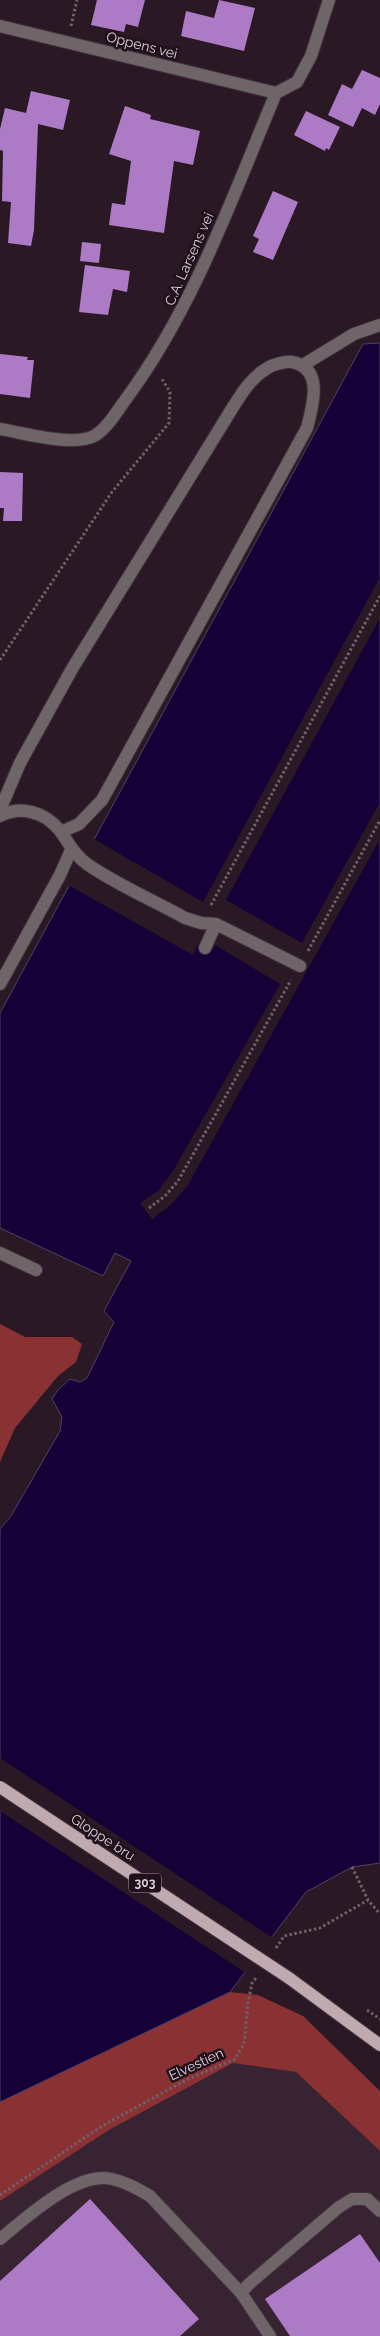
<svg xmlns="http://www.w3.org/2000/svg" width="380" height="2336" font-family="Raleway,sans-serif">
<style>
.built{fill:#382332}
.forest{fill:#8a3233}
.water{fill:#150137;stroke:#524068}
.pier{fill:#2a1925}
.building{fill:#ad7bc6}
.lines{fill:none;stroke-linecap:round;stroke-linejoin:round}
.minor-casing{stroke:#43333e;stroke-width:14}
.major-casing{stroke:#43333e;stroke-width:14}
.path{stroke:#6f606a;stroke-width:3;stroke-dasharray:2.5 2.5;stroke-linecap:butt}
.minor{stroke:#6f6467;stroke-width:12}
.major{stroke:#c0a9af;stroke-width:12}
.major-bridge-casing{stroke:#43333e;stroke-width:14;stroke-linecap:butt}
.major-bridge{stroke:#c0a9af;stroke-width:12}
.labels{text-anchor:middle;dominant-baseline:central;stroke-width:5;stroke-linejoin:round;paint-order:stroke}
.shield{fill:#20101c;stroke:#a698a2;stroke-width:1}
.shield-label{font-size:12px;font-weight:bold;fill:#dfd3db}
.street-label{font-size:14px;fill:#dfd3db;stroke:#20101c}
</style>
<rect width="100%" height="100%" fill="#2a1925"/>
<!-- built -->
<path class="built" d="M233 2063 296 2072 380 2151V2336H0V2201L109 2130Z"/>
<!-- forest -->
<path class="forest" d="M0 1324 25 1337H72L82 1344 76 1362 58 1376 15 1428 0 1462Z
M230 1992 258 1995 303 2016 380 2091V2151L296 2072 233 2063 109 2130 0 2201V2102Z"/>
<!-- water -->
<path class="water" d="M380 343V1863L352 1867 306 1892 230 1992 0 2102V1529L11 1516 60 1431 62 1417 52 1399 58 1390 70 1379 80 1382 87 1378 114 1322 104 1311 131 1261 115 1253 103 1276 0 1228V1013L363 344Z"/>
<!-- pier -->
<path class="pier" d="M380 577V618L226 900 302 943 380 802V839L188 1185 171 1205 152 1219 140 1203 158 1191 173 1171 280 984 215 945 212 951 198 945 193 955 68 885 94 839 203 902Z
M0 1758 273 1938 246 1973 0 1811Z"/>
<!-- building -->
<path class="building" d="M97 0H145L138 27 126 24 124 32 91 25Z
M219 0 255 8 244 51 181 36 186 11 214 18Z
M362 70 380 78V104L375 115 362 108 353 127 328 115 342 84 352 89Z
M31 91 70 100 63 130 38 124 34 230 31 246 8 243 11 202 2 201 3 151 0 150V129L5 108 26 113Z
M125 106 151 115 150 119 200 131 193 165 174 161 164 233 109 225 112 203 125 205 131 161 109 154Z
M306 111 340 127 329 150 326 148 325 151 294 135Z
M273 191 298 202 273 260 253 252 259 239 253 236Z
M82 242 101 244 99 263 80 261Z
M85 265 130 271 127 292 113 289 108 315 79 312Z
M0 354 28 357 27 360H34L30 398 0 394Z
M0 472 23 473 22 521H3L4 508H0Z
M90 2199 199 2319 180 2336H0V2281Z
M360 2234 380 2263V2336H290L265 2299Z"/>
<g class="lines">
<!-- minor casing -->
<g class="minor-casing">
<path id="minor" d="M0 26 276 93
M303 365 354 334 380 325
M0 429C24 433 73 447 94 436 107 429 117 411 126 399 194 307 232 198 276 93L297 82 311 56 329 0
M0 810 20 763 72 669 233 407C242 393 251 378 266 369 271 365 285 361 292 362 324 368 313 405 307 428L102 800 79 824 61 832
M0 816C15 808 29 809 44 817 66 829 66 849 87 864 117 885 153 900 185 918L201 923 216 924 300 966
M205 948 216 924
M0 984 60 875 71 850
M0 1253 36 1270
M0 2239C26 2218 76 2171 112 2179 126 2182 138 2189 150 2196L241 2293
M270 2336 241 2293 249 2284 339 2207 352 2199H367L380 2211"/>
</g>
<!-- major casing -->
<g class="major-casing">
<path id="major" d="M289 1978 380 2045"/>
</g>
<!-- path -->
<path class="path" d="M71 26 77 0
M0 660 112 492 169 423 170 392 162 379
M211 905 380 596
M308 951 380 820
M149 1208 165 1196 178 1181 291 980
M352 1867 368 1900 380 1914
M276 1948 284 1936 320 1928 368 1900
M367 2010 380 2019
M0 2195 102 2126 188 2079 235 2059 244 2044 248 2003 252 1983 256 1978"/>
<!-- minor -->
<use href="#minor" class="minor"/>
<!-- major -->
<use href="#major" class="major"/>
<!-- major-bridge casing -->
<g class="major-bridge-casing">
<path id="major-bridge" d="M0 1787 289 1978"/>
</g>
<!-- major-bridge -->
<use href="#major-bridge" class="major-bridge"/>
</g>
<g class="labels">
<!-- shield labels -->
<rect class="shield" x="129" y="1873.5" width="32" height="19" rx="4"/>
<g class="shield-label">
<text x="145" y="1883">303</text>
</g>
<!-- street labels -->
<g class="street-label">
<text transform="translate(142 45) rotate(14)">Oppens vei</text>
<text transform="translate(189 259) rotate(-66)">C.A. Larsens vei</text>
<text transform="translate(103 1837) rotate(33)">Gloppe bru</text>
<text transform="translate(196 2064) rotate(-25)">Elvestien</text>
</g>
</g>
</svg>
